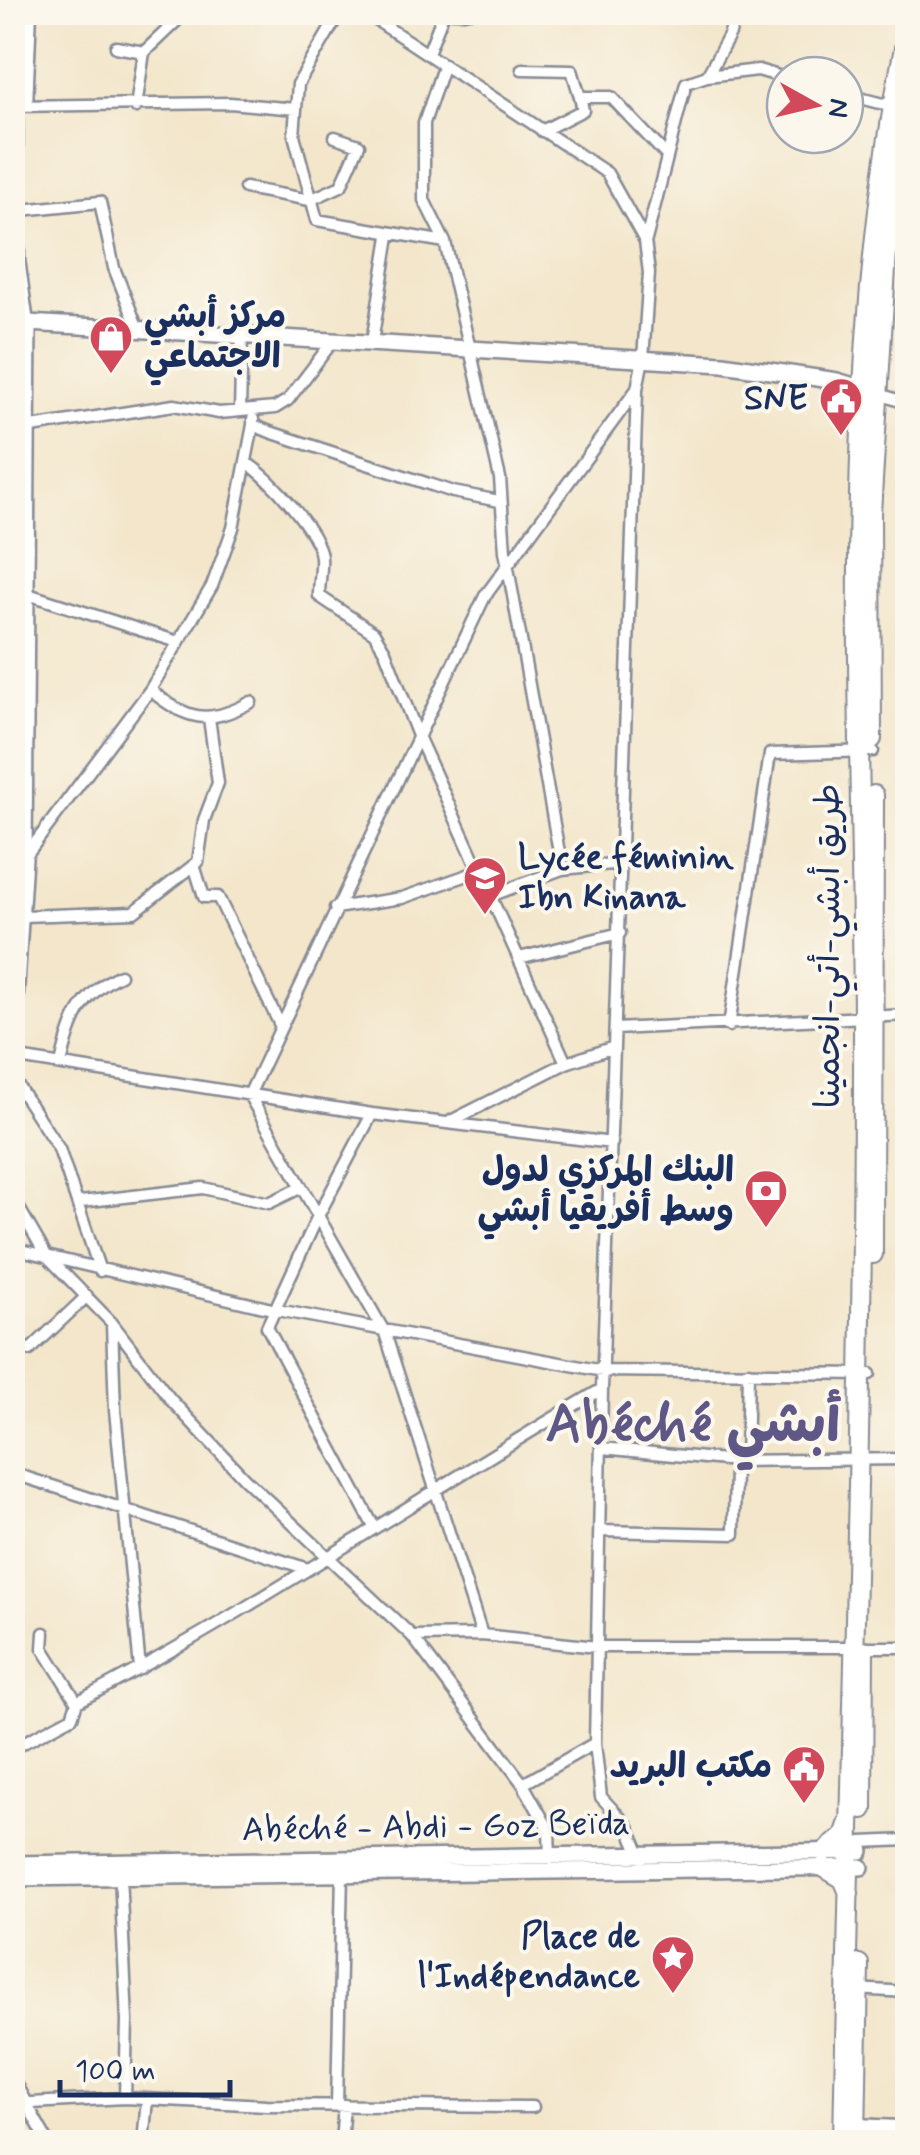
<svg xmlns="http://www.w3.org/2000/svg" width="920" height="2155" font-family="Mynerve,'Playpen Sans Arabic',sans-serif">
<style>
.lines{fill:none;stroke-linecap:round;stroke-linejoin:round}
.street-casing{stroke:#878a94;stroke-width:15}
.secondary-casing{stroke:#878a94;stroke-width:20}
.highway-casing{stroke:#878a94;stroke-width:22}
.street{stroke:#fff;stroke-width:10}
.secondary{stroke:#fff;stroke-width:15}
.highway{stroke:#fff;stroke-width:18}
.labels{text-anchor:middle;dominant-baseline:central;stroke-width:8;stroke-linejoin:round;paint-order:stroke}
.poi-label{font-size:35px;font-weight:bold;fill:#1b2f5e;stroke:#fbf7ec;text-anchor:end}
.street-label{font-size:35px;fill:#1b2f5e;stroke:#fbf7ec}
.town-label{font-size:55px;font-weight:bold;fill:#5f5886;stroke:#fbf7ec}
</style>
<rect width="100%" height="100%" fill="#fbf7ec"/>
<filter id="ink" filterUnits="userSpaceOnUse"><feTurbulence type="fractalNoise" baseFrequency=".01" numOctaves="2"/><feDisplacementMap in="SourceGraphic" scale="20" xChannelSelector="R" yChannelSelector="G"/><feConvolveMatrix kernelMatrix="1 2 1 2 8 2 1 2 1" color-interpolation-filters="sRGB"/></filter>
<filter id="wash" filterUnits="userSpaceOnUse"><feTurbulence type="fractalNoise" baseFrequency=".0048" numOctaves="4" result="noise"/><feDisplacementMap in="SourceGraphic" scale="40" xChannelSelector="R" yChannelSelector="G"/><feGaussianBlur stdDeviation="2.25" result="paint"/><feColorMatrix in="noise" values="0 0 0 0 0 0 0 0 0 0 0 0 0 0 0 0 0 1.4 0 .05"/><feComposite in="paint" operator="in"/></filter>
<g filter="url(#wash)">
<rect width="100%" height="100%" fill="#f3e6cb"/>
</g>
<g filter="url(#ink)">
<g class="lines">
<!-- street casing -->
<g class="street-casing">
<path id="street" d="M340 12 298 84 294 135 317 220 445 242
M364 12 607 173 645 241 649 273 643 359 637 389 485 596 249 1095 385 1333 482 1635
M453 12H470
M735 16 759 12
M116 47 144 52
M428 53 444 12
M444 64 424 123V200L445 242 500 478 505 551 562 869 622 863
M522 69 572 70 580 97
M707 76 758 70 785 78
M845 94 891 106
M12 106 230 103 296 109
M27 106 31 12
M136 107 144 52 186 12
M542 131 583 110 580 97H611L667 156
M245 188 310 200 341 186 359 145 335 137
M21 210 100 202 114 268 138 329
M646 240 686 83 707 76 730 34 735 12
M12 323H28L19 259 17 106
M372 342 389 236
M637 391 602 1389 595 1743 601 1797 628 1826 642 1858
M880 394 908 404
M240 411 242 334
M253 419V425L270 432 453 492 499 501
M12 430 174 405 219 413 275 408 288 400 333 341
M248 464C269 476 319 533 321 557 322 569 319 583 319 596L374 633 385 651 418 736 566 1063
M12 589 178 642
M150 690C188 720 207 726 251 702
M24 858 150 690 212 586 233 528 253 425
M194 865 204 897H218L280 1025
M493 895 562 869
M335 908 402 898 482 870
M23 916 134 912 198 862 204 820 218 783 209 718
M519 958 620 933
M729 1026 770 754 873 751
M615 1029 908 1015
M12 1057 372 1114 612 1143
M61 1064C70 1023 80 994 120 975
M12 1077 59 1149 100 1271
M372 1114 317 1218 267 1327 374 1527
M451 1121 566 1063 614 1047
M12 1196 46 1255 112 1323 171 1400 245 1479 412 1636 523 1784 549 1830 550 1858
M81 1202 203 1188 269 1203 300 1188
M12 1248 272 1309 603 1371 870 1374
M112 1324 115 1410 140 1669
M12 1342 30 1350 87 1296
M602 1448 735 1461 908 1459
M746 1461 748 1372
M12 1473 308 1569
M600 1531 734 1534 735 1461
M44 1633 43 1648 77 1702
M412 1636 482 1635 597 1647H908
M12 1749 72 1717 77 1702C258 1608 426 1492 602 1389
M523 1784 595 1743
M861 1842 908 1840
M120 1874 127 2021 125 2098
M854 1989 908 1992
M12 2078 48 2142
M12 2104 125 2098 266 2105 533 2107
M337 2105 342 1872
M12 2127 21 2142
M143 2142 147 2100
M341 2142 344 2105"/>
</g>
<!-- secondary casing -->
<g class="secondary-casing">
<path id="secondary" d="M12 1049 24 858 28 323 723 364 837 381 874 392
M12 1864 861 1851
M12 1878 861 1867
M847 2126 908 2129"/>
</g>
<!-- highway casing -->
<g class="highway-casing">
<path id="highway" d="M872 739 871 513 887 252 908 96
M873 1254 874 795
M863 1809 864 1650
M824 1852 844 1836 849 1822
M823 1867 843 1879 849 1893
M843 2142C850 1767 864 1391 863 1015 861 686 838 353 908 29
M856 2142 859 1964"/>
</g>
<!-- street -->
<use href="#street" class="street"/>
<!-- secondary -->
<use href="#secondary" class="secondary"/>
<!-- highway -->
<use href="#highway" class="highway"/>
</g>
</g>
<!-- icons -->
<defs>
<g id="shop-pin" transform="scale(2.25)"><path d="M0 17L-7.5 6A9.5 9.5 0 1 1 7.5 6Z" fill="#d1495b" stroke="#fbf7ec"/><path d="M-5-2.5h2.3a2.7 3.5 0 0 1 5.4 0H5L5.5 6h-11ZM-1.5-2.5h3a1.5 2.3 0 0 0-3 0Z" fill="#fff"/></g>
<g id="civic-pin" transform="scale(2.25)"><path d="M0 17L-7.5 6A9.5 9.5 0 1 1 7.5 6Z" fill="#d1495b" stroke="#fbf7ec"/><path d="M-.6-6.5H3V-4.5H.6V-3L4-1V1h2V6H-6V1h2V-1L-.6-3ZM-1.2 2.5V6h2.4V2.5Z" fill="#fff"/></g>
<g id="school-pin" transform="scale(2.25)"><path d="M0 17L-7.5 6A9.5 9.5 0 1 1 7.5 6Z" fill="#d1495b" stroke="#fbf7ec"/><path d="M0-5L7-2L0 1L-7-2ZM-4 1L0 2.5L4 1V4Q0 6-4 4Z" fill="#fff"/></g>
<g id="bank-pin" transform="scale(2.25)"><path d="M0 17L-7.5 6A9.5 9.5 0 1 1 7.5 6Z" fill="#d1495b" stroke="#fbf7ec"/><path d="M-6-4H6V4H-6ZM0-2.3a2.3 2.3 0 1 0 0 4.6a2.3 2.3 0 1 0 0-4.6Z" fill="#fff"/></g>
<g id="sight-pin" transform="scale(2.25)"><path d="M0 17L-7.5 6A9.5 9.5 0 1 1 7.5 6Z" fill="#d1495b" stroke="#fbf7ec"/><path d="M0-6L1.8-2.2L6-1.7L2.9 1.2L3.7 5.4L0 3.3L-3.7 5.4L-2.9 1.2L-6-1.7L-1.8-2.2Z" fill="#fff"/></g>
</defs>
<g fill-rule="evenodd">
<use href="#shop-pin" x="111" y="337"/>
<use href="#civic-pin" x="841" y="399"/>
<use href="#school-pin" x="485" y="878"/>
<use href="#bank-pin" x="766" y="1191"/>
<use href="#civic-pin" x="804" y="1767"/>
<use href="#sight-pin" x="673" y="1957"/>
</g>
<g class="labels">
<!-- poi labels -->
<g class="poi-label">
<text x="144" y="317" text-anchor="start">مركز أبشي<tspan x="144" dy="40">الاجتماعي</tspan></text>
<text x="808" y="399">SNE</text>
<text x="518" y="858" text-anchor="start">Lycée féminin<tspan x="518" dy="40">Ibn Kinana</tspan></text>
<text x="734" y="1171">البنك المركزي لدول<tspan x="734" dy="40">وسط أفريقيا أبشي</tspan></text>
<text x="772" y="1767">مكتب البريد</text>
<text x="640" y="1937">Place de<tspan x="640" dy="40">l'Indépendance</tspan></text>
</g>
<!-- street labels -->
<g class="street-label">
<text transform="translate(829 946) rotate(-90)">طريق أبشي-أتي-انجمينا</text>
<text transform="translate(436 1827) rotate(-1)">Abéché - Abdi - Goz Beïda</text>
</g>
<!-- town labels -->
<g class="town-label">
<text x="693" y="1426">Abéché أبشي</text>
</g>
</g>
<!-- margin -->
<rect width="920" height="2155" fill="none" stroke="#fbf7ec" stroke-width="50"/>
<!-- north arrow -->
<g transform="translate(815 105) rotate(98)"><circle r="48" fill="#fbf7ec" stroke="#a1a7b3" stroke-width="2.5"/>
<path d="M0-8L18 38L0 25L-18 38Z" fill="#d1495b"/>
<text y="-15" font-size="28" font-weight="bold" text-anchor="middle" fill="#1b2f5e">N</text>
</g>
<!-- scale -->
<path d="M60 2080v15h170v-15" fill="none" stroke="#1b2f5e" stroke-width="5"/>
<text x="75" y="2080" font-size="30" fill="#1b2f5e" stroke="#fbf7ec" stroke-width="8" paint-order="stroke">100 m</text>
</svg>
